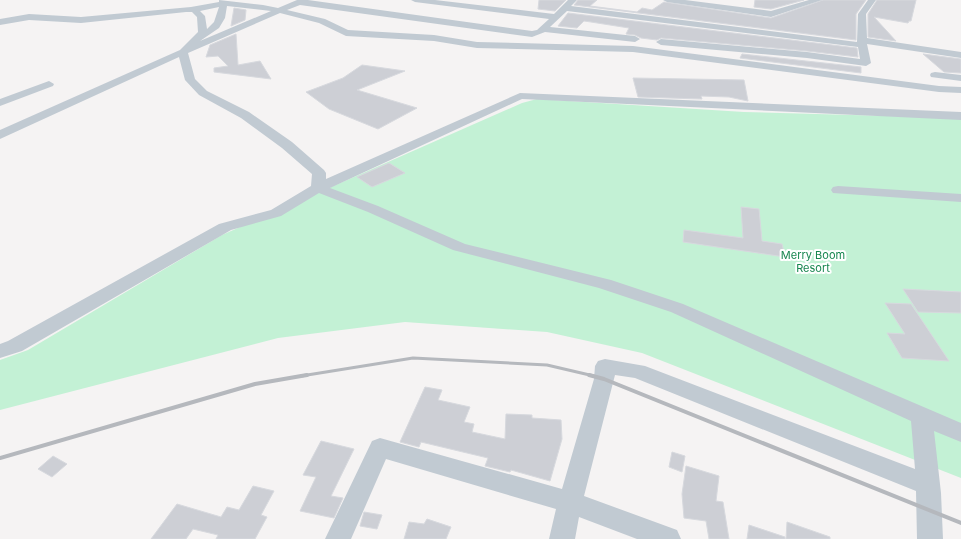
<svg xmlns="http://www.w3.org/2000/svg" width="961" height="539" font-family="Inter,sans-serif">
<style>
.green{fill:#c3f1d5}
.building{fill:#cdcfd5;stroke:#d7d9de}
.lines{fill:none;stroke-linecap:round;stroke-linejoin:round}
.minor{fill:#c1cad2;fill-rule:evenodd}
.rail-far1{stroke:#b5b8bd;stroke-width:3}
.rail{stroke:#b5b8bd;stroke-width:4}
.labels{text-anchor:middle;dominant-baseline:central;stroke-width:4;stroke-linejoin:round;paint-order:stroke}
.park-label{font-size:11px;fill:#17864f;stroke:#fff}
</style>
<rect width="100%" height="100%" fill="#f5f3f3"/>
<!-- green -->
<path class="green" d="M537 99 744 112 961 118V478L642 353 547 332 405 322 278 338 0 410V360L28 350 222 235 522 103Z"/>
<!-- building -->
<path class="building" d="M539 0H566L555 11 538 9Z
M578 0H597L590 6 637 12 642 8 652 10 664 2 771 18 823 0H866L856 14V40L574 5Z
M755 0H804L771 9 754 7Z
M877 0H916L911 21H909L908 23 874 17 896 41 868 37V14Z
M234 8 246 10 245 20 231 26Z
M568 13 857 48 858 57 807 51 661 38 657 40 641 38 635 35 626 34 629 28 591 22 584 21 577 28 558 26Z
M236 34 238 65 260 61 271 79 214 72V68L228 66 218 56 206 57 210 45Z
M742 54 861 67V73L740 58Z
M923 54 961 59V73L944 72Z
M362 65 405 71 357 90 417 108 378 129 329 109 306 92 343 78Z
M633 78 744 80 748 101 729 97 701 96 702 99 638 97Z
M389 163 405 173 372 187 357 177Z
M741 207 759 209 762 241 782 244 785 257 683 242 684 230 743 238Z
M903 289 961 292V313L918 312Z
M885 303 911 304 949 361 902 358 887 333 905 334Z
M425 387 442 390 438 400 470 407 464 422 474 424 472 432 505 439 506 414 532 415V418L561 420 562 439 550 481 511 470 510 472 485 466 488 458 421 442 419 447 400 442Z
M321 441 354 449 331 496 343 498 334 518 300 511 316 477 303 475Z
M672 452 685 456 682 472 669 467Z
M53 456 67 464 52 477 38 469Z
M686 466 719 476 716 501 723 502 729 539H709L706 521 684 518 682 494Z
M253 486 274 491 261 515 267 517 255 539H216L218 535 193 529 186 539H151L177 504 221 517 227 507 239 510Z
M364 512 382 515 377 529 360 526Z
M427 519 451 527 446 539H404L409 522 424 524Z
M787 522 830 537V539H786Z
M749 525 785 537V539H747Z"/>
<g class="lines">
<!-- minor -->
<path class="minor" d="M219 0 263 5 278 8 297 0H308L532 31 537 30 549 19 415 2 411 0H435L554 14 568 0H577L571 6 857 42 858 14 868 0H876L866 14 867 38 961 52V58L867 44 871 63 866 66 807 58 661 45 656 42 661 39 807 52 860 59 858 47 567 11 550 27 635 36 640 39 635 42 545 32 532 37 300 5 287 10 325 19 348 30 434 35 477 42 633 46 939 86 961 87V93L939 92 633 52 477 48 434 41 346 36 319 23 280 13 188 53 195 79 207 91 249 112 292 142 324 170 326 173V179L520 93 961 112V120L522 99 330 188 378 206 465 244 611 280 683 304 961 423V442L934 431 941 493 943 539H917L916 491 635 378 615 375 584 496 677 530 681 539H637L579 517 575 539H549L556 509 386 459 351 539H325L372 441 380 438 562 489 594 379 595 366 598 361 605 359 645 366 915 469 911 421 671 312 599 288 453 250 368 212 319 193 281 216 231 230 22 351 0 358V344L8 341 219 224 271 210 311 186 312 174 282 148 241 118 199 95 185 80 179 57 0 139V130L180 50 198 32 197 17 192 12H186L81 23 29 20 0 25V19L29 14 81 17 191 7 219 2ZM227 6 271 11 200 41 219 28 225 18ZM219 7 214 22 207 29 205 16 200 11Z
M663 0H685L771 11 809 0H822L771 17 667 2Z
M935 72 961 75V81L931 77 930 75 931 73Z
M49 81 54 84 53 86 0 106V99Z
M838 186 961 194V202L833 193 831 190 833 187Z"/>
<!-- rail-far1 -->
<path class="rail-far1" d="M301 376 413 358 547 365 594 376"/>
<!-- rail -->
<path class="rail" d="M589 375 604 379 961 523
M0 458 255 384 307 375"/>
</g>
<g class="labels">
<!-- park labels -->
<g class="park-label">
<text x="813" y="255">Merry Boom<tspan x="813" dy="13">Resort</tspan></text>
</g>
</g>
</svg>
